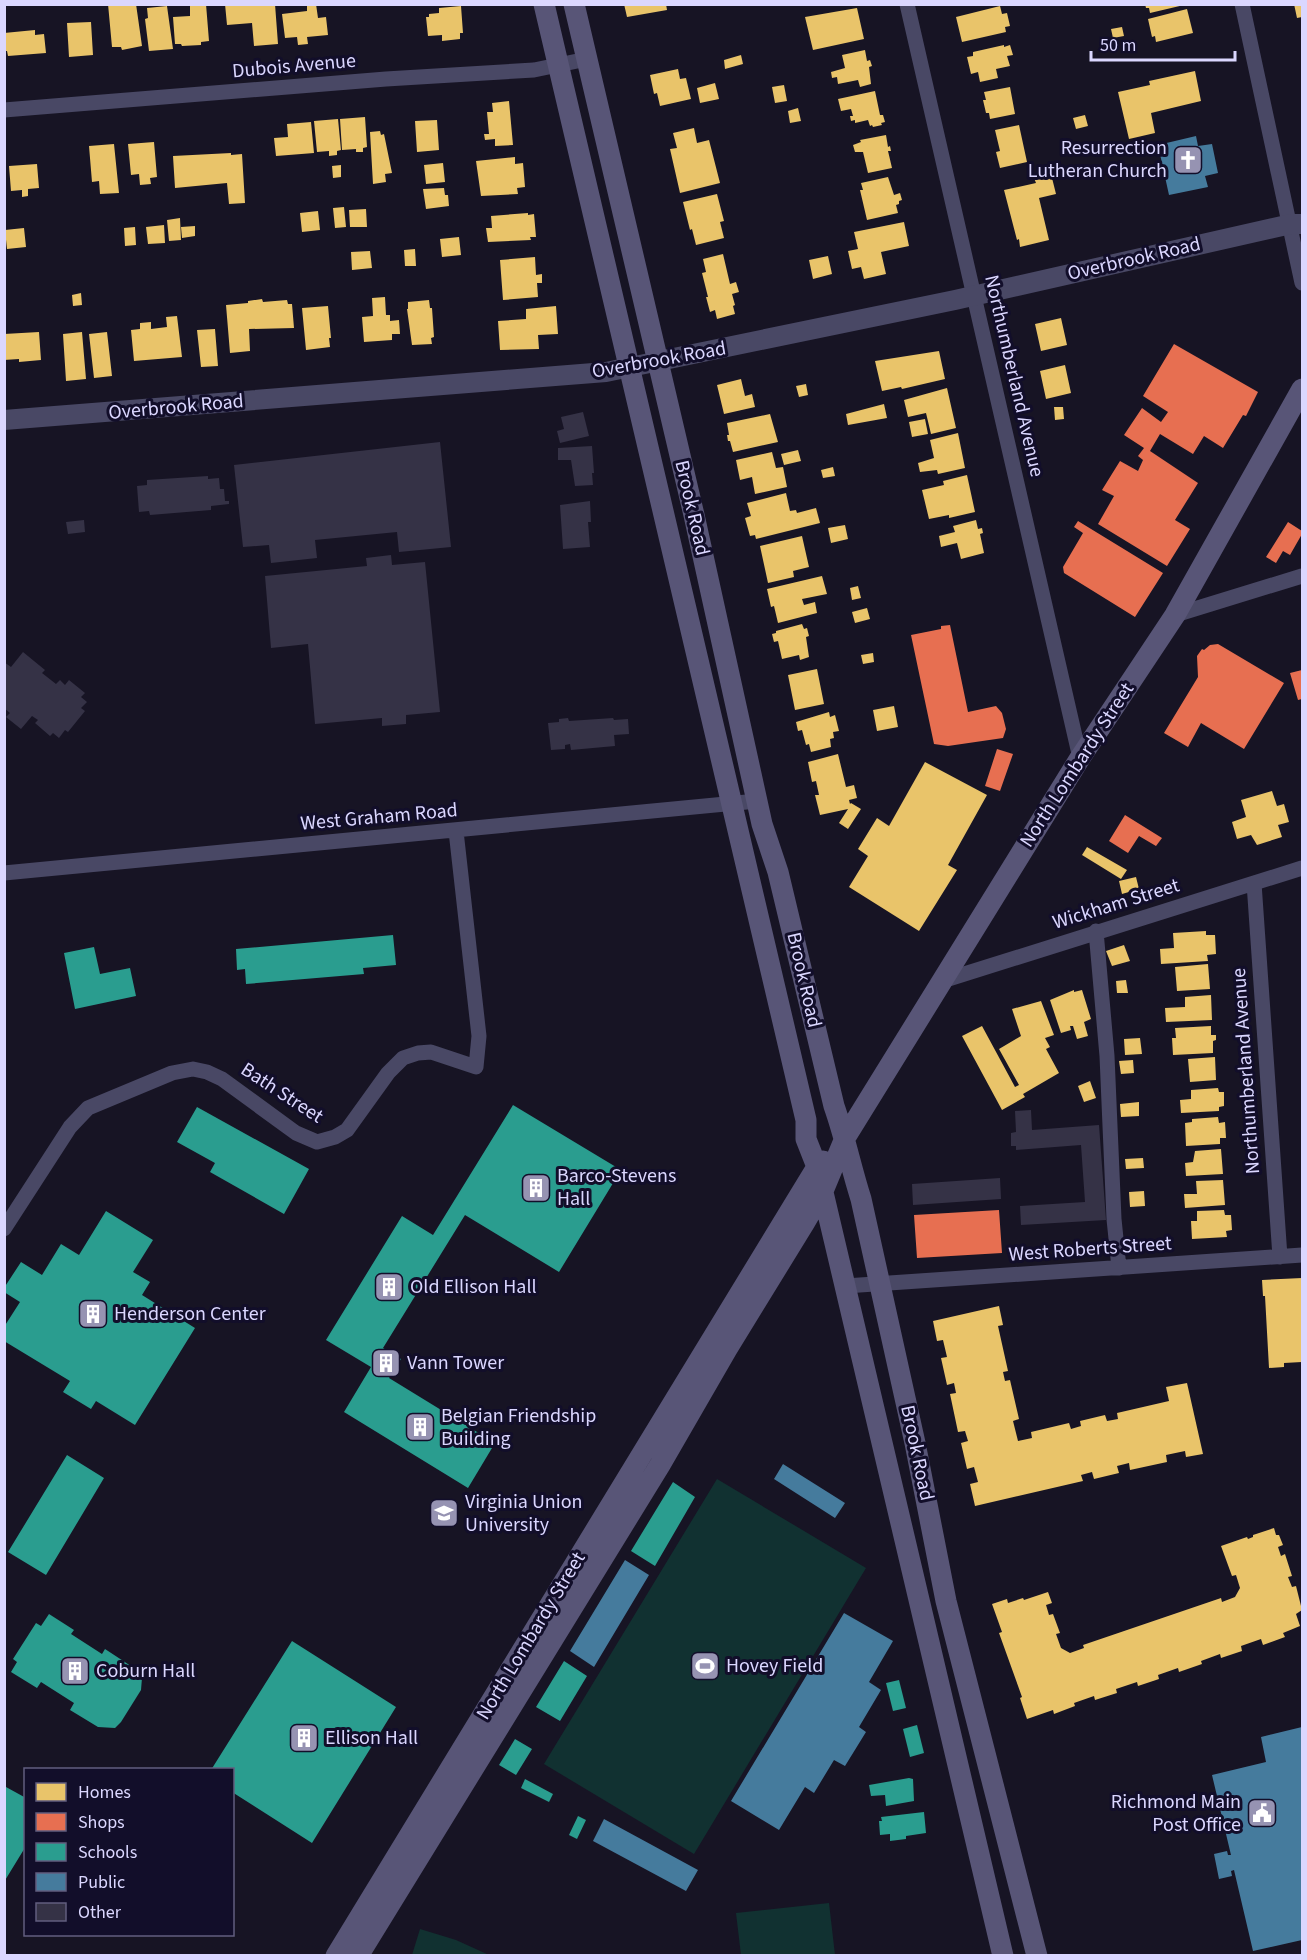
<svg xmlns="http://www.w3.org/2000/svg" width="1307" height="1960" font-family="'Source Sans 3',sans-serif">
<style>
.green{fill:#113131}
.homes{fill:#e9c46a}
.shops{fill:#e76f51}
.schools{fill:#2a9d8f}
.public{fill:#457b9d}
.building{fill:#353246}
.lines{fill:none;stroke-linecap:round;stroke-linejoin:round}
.minor{stroke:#494865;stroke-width:15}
.tertiary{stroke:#494865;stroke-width:20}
.secondary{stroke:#585577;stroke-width:21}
.labels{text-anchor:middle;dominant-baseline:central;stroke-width:6;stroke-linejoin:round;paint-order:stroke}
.street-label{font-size:20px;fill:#dbd7ff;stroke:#120e2a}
.poi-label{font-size:20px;fill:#dbd7ff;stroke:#120e2a;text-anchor:start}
</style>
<rect width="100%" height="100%" fill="#171424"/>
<!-- green -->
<path class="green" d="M717 1479 866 1568 694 1854 544 1764Z
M829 1903 835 1955H741L736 1913Z
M420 1929 456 1940 489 1955H412Z"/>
<!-- homes -->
<path class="homes" d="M108 4H136L142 46 122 50 121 47H112Z
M190 4H206L209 41 201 42V45L182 46 181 44H175L173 17 190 16Z
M225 4H275L278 44 254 46 252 23 227 25Z
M307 4H316L318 18 326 17 328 35 307 37 308 44 298 45 297 37 285 38 282 14 307 11Z
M624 4H666L667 10 627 17Z
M1145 4H1184V5L1150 13 1149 8H1146Z
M1294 4H1302V17L1297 18Z
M167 6 173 49 149 51 145 19 148 18 147 8Z
M461 6 463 33H460V39L442 41V35L428 36 426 17H429V14L439 13V8Z
M1000 6 1002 14 1007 13 1010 26 1005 27 1006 32 962 42 956 17Z
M857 8 864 39 813 50 805 17Z
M1187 9 1193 33 1156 42 1155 36 1152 37 1148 19Z
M91 22 93 55 69 57 67 23Z
M1122 27 1124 36 1113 38 1111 29Z
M35 30V35L44 34 46 53 8 56 7 51H4V33Z
M1004 45V47L1010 45 1013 55 1007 56 1010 66 996 69 998 78 980 82 978 72 971 74 967 57 973 56V52Z
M865 50 867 61 870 60 872 66 869 67 871 84 860 87 858 80 838 84 837 77 832 78 831 72 845 68 842 55Z
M741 55 743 64 725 69 724 60Z
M678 69 680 79 686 78 691 99 660 106 657 93 654 94 650 75Z
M1195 71 1201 101 1151 113 1155 133 1129 139 1118 92 1150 85 1149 81Z
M715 83 719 99 700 103 697 88Z
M784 85 787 101 775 103 772 87Z
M1010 87 1015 114 990 119 989 113H986L983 100H986L984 92Z
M875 91 880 115H883L885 122 881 123 882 125 873 127 872 125 870 126 868 120 855 123V120L851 121 850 116H853L851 109 841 111 838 99Z
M509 101 513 145 495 146V139L485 140 484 134H489L487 112H493L492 103Z
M798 108 801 121 790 123 788 111Z
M1085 115 1088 126 1076 129 1073 118Z
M365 117 367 147 363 148V152H356V149L342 150 340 119Z
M338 119 341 150 337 151V155L329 156V151L317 152 314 121Z
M437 120 439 150 417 152 415 121Z
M311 122 314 153 276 156 274 138 288 137 287 124Z
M1019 125 1027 162 1000 168 996 152 1000 151 995 130Z
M694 128 697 143 709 140 720 183 680 193 670 149 677 148 673 133Z
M380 131 381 135 384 134 392 173 385 174 386 182 373 184 370 132Z
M886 135 888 147 890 146 891 151H888L892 168 868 173 863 152H855L853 145 861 142 860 140Z
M154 142 157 177 150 178 151 184 140 185 139 174 131 175 128 144Z
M114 144 119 193 100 194 99 181 92 182 89 146Z
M231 153V155L242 154 245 203 229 204 227 183 175 188 173 156Z
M515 157V164L523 163 525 187 517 188 518 194 481 196 476 161Z
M443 163 445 182 426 184 424 165Z
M37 164 39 188 28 189V196L22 197V190L11 191 9 166Z
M341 165V177L333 178 332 166Z
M1051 174 1056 194 1039 198 1049 240 1020 247 1019 239 1017 240 1004 190 1036 183 1034 178Z
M888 177 894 195 900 193 902 200 899 201V204L896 205 898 213 867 220 860 190H863L861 183Z
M444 188 445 195H448L449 206 426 209 423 189Z
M717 194 724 221 720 222 724 238 696 245 692 229 690 230 683 202Z
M344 207 346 227 335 228 333 208Z
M366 209 367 227H350L349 210Z
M318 211 320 230 302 232 300 213Z
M528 213V215L534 214 536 237H530L531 240 488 242 486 228H492L491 216Z
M180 218 181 240 169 241 167 220Z
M904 222 909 246 881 252 886 274 864 279 861 267 852 269 848 251 858 249 854 232Z
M164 225 165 243 148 244 146 227Z
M195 226V236L182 238 181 227Z
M135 227 136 245 125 246 124 228Z
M24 228 26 247 7 249 5 230Z
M459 237 461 255 442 257 440 239Z
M415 249 416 266H405L404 250Z
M370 251 372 268 352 270 351 252Z
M723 254 730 284 736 282 739 292 732 294 735 305 733 306 735 314 717 319 715 310 710 312 706 297H708L702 273 706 272 703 259Z
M828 256 832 274 813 279 809 260Z
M535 257 536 275 542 274V283H537L538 297 503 300 500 260Z
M81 293 82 305 73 306 72 295Z
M385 297 386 315H390V321L399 320 400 334H392V340L364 342 362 317 373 316 372 298Z
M262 299 263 302 287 300 288 304H292L294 328 249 329 250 351 230 353 226 305 248 303V301Z
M429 300 430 308H432L434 337 431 338 432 344 412 345 407 309H408V302Z
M328 306 331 338H329L330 347 306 350 302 308Z
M556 306 558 334 538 335 539 349 500 350 498 321 526 319V309Z
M177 316 182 357 134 361 131 330 140 329V323L151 322V329L167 327 166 317Z
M1061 318 1067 345 1041 351 1035 324Z
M215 329 218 366 201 367 197 330Z
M39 332 41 360 19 362V359L4 360V334Z
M82 332 86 379 66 381 63 334Z
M107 332 112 376 94 378 89 334Z
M939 351 945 379 902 389 901 387 882 391 875 361Z
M1065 365 1071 393 1046 399 1040 371Z
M741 379 745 396 752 394 755 407 724 414 717 385Z
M806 384 808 395 799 397 796 386Z
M947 388 956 428 931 434 926 413 908 417 904 400Z
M884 404 887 418 848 425 846 414Z
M1054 407H1063L1064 419 1055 420Z
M770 414 778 442 733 452 730 441H728L727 435H729L727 423Z
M925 419 928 434 912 437 909 422Z
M958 433 965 468 938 474 937 470 920 472 918 463 934 458 930 440Z
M798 450 801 461 784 465 781 454Z
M772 452 776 468 783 467 787 487 755 494 752 477 740 480 736 460Z
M833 467 835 476 823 478 821 470Z
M967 475 975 512 949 518V515L929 519 922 490 944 485 943 481Z
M786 493 790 511 796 510 797 513 816 508 820 523 756 539 755 535 750 536 745 518 751 516 747 503Z
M976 520 978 529 982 528 983 533 980 534 984 553 961 559 957 543 941 547 939 536 955 532 953 526Z
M845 525 848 539 831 543 828 528Z
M802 536 809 567 793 571 794 577 768 583 760 546Z
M822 576 827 594 802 599 804 605 815 602 817 613 778 623 774 606 771 607 767 589Z
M858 586 861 598 852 600 850 588Z
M867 608 870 619 855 623 852 612Z
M802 624 804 629 807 628 809 636 806 637 809 657 800 660 799 655 782 659 778 641 774 642 772 634 776 633V631Z
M873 653 874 662 863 664 861 655Z
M817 669 824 704 795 710 788 675Z
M894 706 898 727 877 731 873 710Z
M829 712 830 717 835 715 839 731 833 732 834 738 830 739 831 747 811 752 809 744 806 745 802 730 798 731 796 722Z
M838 754 846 787 854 785 857 798 849 800 850 804 851 803 861 809 848 829 839 823 848 809 820 815 815 795H819L816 781 812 782 808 762Z
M925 762 987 795 948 865 957 870 919 931 849 887 868 856 858 849 877 818 889 826Z
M1272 791 1277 806 1284 804 1289 822 1278 825 1282 837 1257 845 1251 835 1237 839 1232 822 1246 817 1241 800Z
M1087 847 1127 870 1121 879 1082 855Z
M1136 877 1139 889 1122 894 1119 881Z
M1206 931V935H1215L1216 954 1207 955 1208 961 1161 964 1160 949 1174 948 1173 933Z
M1124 945 1130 961 1112 966 1106 951Z
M1208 964 1210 989 1177 991 1175 967Z
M1126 980 1128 993H1117L1116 981Z
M1074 990V992L1082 990 1091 1019 1084 1022 1088 1036 1077 1039 1073 1026H1070L1071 1030 1061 1033 1050 1000Z
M1211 995 1212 1020 1166 1022 1165 1008 1185 1007V997Z
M1041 1001 1054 1035 1045 1038 1050 1047 1046 1049 1059 1073 1023 1094 1025 1097 1002 1110 962 1036 982 1026 1015 1087 1019 1085 999 1049 1021 1036 1012 1009Z
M1211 1026V1035H1216V1040L1213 1041V1053L1173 1055 1172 1038H1176L1175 1028Z
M1140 1038 1142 1054 1125 1055 1124 1039Z
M1215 1057 1216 1080 1190 1082 1188 1059Z
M1133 1060 1134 1073 1121 1074 1119 1061Z
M1090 1081 1096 1098 1084 1102 1078 1086Z
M1218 1088 1219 1092H1224V1106L1219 1107V1111L1181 1113 1180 1100 1191 1099V1090Z
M1139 1102V1116L1121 1117 1120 1104Z
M1218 1117 1219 1123 1225 1122 1226 1138H1220V1144L1186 1146 1185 1123 1192 1122V1119Z
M1221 1149 1223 1174 1186 1176 1185 1163 1193 1162 1195 1151Z
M1143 1158 1144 1168 1126 1169 1125 1159Z
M1223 1180 1225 1205 1185 1208 1184 1194H1197L1196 1181Z
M1144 1191 1145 1206 1130 1207 1129 1192Z
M1224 1210 1225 1215H1231L1232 1230 1226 1231 1227 1237 1192 1239 1191 1221H1197V1211Z
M1302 1278V1362L1284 1363V1367L1269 1368 1265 1296H1263L1262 1280Z
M999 1306 1003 1325 998 1326 1008 1371 1003 1372 1005 1381 1010 1380 1019 1419 1013 1421 1018 1441 1032 1438 1031 1432 1069 1423 1071 1429 1081 1426 1080 1421 1105 1415 1107 1421 1118 1419 1117 1413 1169 1401 1166 1387 1187 1383 1203 1454 1186 1457 1185 1451 1166 1455 1167 1462 1130 1470 1129 1463 1117 1466 1119 1473 1094 1479 1092 1472 1081 1475 1083 1481 975 1506 970 1484 978 1482 974 1467 967 1469 961 1443 968 1441 965 1431 958 1432 950 1394 956 1393 954 1383 947 1385 941 1358 947 1357 943 1340 937 1341 933 1321Z
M1274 1528 1276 1535H1279L1283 1545 1278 1547 1281 1556 1285 1554 1292 1576 1288 1577 1292 1587 1296 1586 1302 1610 1296 1614 1300 1626 1283 1633 1285 1637 1263 1645 1261 1639 1241 1646 1242 1651 1221 1658 1220 1654 1201 1661 1202 1664 1179 1672 1178 1668 1158 1675 1159 1679 1138 1686 1137 1682 1116 1689 1117 1693 1095 1700 1094 1696 1074 1703 1075 1706 1054 1714 1053 1710 1027 1719 1020 1698 1022 1697 999 1633 1002 1632 992 1604 1007 1599 1008 1603 1023 1598 1024 1600 1048 1592 1052 1603 1046 1605 1049 1615 1053 1614 1060 1633 1056 1634 1061 1648 1070 1653 1084 1648 1083 1645 1221 1598 1222 1602 1235 1597 1240 1588 1236 1575 1232 1576 1221 1546 1247 1537 1248 1539 1253 1537V1535Z"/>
<!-- shops -->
<path class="shops" d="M1174 344 1258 392 1246 416 1243 415 1223 448 1204 436 1193 454 1160 434 1150 451 1198 483 1175 520 1190 529 1167 566 1098 524 1114 496 1102 490 1120 461 1138 471 1143 460 1138 456 1144 448 1124 435 1142 408 1161 422 1168 412 1143 396Z
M1078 521 1163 573 1135 617 1064 573 1063 567 1083 533 1074 527Z
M1288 522 1302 531V534L1290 555 1283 551 1276 563 1266 557Z
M950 625 968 712 996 706 1002 713 1006 729 1003 738 948 746 934 744 911 635 941 629V626Z
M1218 644 1284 683 1244 749 1201 723 1188 747 1164 733 1198 677 1197 656 1202 649 1204 650 1210 645Z
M1302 670V699L1298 700 1290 673Z
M997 749 1013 754 1000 791 985 786Z
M1125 815 1162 838 1156 846 1139 836 1128 853 1109 841Z
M999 1210 1002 1253 917 1258 914 1215Z"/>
<!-- schools -->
<path class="schools" d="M393 935 396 965 363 968 364 974 246 984 245 969 237 970 236 949Z
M94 947 100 974 130 968 136 996 75 1009 64 953Z
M513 1105 621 1170 559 1272 465 1215 383 1348 401 1359 389 1378 495 1443 468 1488 344 1412 371 1367 326 1340 402 1216 433 1235Z
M197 1107 309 1169 284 1214 210 1172 215 1163 177 1142Z
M106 1211 153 1240 133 1272 150 1282 142 1295 195 1328 135 1425 96 1401 91 1409 63 1392 70 1381 4 1341V1327L20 1302 4 1292V1288L21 1262 42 1275 61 1244 79 1255Z
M67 1455 104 1478 46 1575 8 1552Z
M673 1482 695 1497 655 1566 631 1551Z
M49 1614 74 1630 71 1634 102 1654 105 1649 137 1670 142 1678 141 1690 121 1722 115 1728 98 1727 70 1710 74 1703 41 1682 37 1688 11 1672 17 1662 13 1659 36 1623 41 1626Z
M292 1641 396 1707 312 1843 232 1792V1770H211Z
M564 1661 587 1676 560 1721 536 1707Z
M899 1680 906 1708 893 1711 886 1683Z
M917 1725 924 1753 910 1757 903 1729Z
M515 1739 532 1749 516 1775 499 1765Z
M909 1778 913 1779 914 1801 886 1806 885 1795 871 1796 869 1785Z
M525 1779 553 1794 549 1802 521 1788Z
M6 1787 26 1798V1846L4 1882V1790Z
M924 1812 926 1833 906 1836V1839L890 1841V1834L880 1835 879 1821H882L881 1817Z
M578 1816 586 1820 577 1839 569 1835Z"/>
<!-- public -->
<path class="public" d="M1196 136 1198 146 1212 144 1218 173 1205 176 1208 187 1169 195 1158 145Z
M783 1464 845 1503 835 1518 774 1479Z
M625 1560 649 1575 594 1667 570 1651Z
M844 1613 893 1641 869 1682 881 1690 859 1727 866 1732 845 1766 834 1760 814 1793 805 1787 779 1830 731 1801Z
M1302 1727V1940L1253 1951 1234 1870 1231 1871 1232 1876 1219 1879 1214 1854 1227 1851 1228 1855H1231L1212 1775 1266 1762 1261 1737Z
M604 1819 698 1870 686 1891 593 1841Z"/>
<!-- building -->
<path class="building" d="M583 412 589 436 560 443 557 431 564 429 561 417Z
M440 442 451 547 399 552 397 532 315 540 317 558 271 563 269 545 243 547 234 465Z
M592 446 594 473H592L593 485 575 486 571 460H558V448Z
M208 476V479L219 478 220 489H224L225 501H229V504L211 506V510L150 515 149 511 139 512 137 486 147 485V480Z
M590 501 591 522H588L590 547 563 549 560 505Z
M84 520 85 532 68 534 66 522Z
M391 555 392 565 425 562 440 712 406 715V724L382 726V718L315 724 308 644 271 648 265 576 367 566 366 558Z
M23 652 45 670 42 673 56 684 60 680 65 685 69 680 85 693 81 697 87 702 81 708 85 711 68 732 65 730 59 738 53 733 50 736 35 723 38 720 32 716 21 729 6 717 10 713 4 708V662L11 667Z
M568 718 569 721 613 718 614 720 628 719 629 734 614 735 615 746 571 750 570 744 565 745V749L551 750 548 723 559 722V719Z
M1031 1110 1032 1130 1099 1125 1106 1220 1021 1225 1020 1206 1085 1202 1081 1145 1016 1150V1146H1011V1133L1016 1132 1015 1111Z
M1000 1178 1001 1199 913 1205 912 1184Z"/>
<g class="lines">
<!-- minor -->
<path class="minor" d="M907 4 1080 758
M1242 4 1302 283
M4 110 386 79 534 70 587 59
M1175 615 1302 576
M4 873 757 801
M1254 883 1280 1257
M1096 931 1107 1056 1114 1219 1119 1268
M942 981 1302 868
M4 1229 70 1127 88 1108 172 1073 193 1069 207 1072 222 1079 296 1133 317 1142 335 1137 347 1130 388 1073 403 1058 418 1053 431 1052 476 1067 479 1036 456 831
M845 1286 1302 1255"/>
<!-- tertiary -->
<path class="tertiary" d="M4 420 606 372 955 300 1291 224H1302"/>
<!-- secondary -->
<path class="secondary" d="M544 4 806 1120V1139L817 1167 1003 1956
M574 4 694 515 762 824 778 872 834 1106C845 1137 851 1168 861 1199L915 1443 946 1601 1037 1956
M336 1956 817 1167 823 1161
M358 1956 660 1465 727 1349 805 1222 823 1191 845 1138 1080 758 1175 615 1302 389"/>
</g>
<!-- icons -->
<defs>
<g id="church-square" transform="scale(1.5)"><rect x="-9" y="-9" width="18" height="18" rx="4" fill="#9693b2" stroke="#120e2a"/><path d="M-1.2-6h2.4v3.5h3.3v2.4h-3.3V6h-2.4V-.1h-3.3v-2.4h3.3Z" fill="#fff"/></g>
<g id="building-square" transform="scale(1.5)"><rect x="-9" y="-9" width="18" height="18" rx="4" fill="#9693b2" stroke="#120e2a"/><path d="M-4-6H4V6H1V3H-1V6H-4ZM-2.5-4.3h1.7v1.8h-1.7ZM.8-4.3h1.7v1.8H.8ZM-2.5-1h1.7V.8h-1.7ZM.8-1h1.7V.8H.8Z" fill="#fff"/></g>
<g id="university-square" transform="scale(1.5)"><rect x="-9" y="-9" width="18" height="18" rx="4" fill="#9693b2" stroke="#120e2a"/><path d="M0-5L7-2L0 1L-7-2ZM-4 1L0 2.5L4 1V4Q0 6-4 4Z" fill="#fff"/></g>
<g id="stadium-square" transform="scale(1.5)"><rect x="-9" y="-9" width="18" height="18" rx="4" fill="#9693b2" stroke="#120e2a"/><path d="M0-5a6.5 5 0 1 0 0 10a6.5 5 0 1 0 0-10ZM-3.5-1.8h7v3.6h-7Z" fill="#fff"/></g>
<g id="civic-square" transform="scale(1.5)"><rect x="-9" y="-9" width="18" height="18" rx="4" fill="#9693b2" stroke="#120e2a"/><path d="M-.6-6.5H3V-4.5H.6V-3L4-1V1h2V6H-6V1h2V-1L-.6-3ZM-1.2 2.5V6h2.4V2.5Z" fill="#fff"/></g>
</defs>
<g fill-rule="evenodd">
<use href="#church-square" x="1188" y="160"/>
<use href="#building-square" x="536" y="1188"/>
<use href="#building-square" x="389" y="1287"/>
<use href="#building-square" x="93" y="1314"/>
<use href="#building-square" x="386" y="1363"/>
<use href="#building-square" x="420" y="1427"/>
<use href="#university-square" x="444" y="1513"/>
<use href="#stadium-square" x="705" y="1666"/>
<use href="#building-square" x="75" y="1671"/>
<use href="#building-square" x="304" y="1738"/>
<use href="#civic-square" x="1262" y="1813"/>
</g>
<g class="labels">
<!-- street labels -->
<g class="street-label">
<text transform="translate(294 66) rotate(-5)">Dubois Avenue</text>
<text transform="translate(1134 259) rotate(-13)">Overbrook Road</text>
<text transform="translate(659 360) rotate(-10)">Overbrook Road</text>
<text transform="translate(1014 376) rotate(77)">Northumberland Avenue</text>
<text transform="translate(176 407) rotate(-5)">Overbrook Road</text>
<text transform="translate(692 508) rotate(77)">Brook Road</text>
<text transform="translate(1077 765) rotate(-57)">North Lombardy Street</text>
<text transform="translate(379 817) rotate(-5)">West Graham Road</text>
<text transform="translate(1116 904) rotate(-17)">Wickham Street</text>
<text transform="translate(804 980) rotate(77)">Brook Road</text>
<text transform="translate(1246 1071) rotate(-94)">Northumberland Avenue</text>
<text transform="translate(282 1093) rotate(33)">Bath Street</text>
<text transform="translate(1090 1249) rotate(-4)">West Roberts Street</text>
<text transform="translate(917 1453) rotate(78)">Brook Road</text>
<text transform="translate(531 1636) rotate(-59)">North Lombardy Street</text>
</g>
<!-- poi labels -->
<g class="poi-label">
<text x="1167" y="148" text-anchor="end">Resurrection<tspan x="1167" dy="23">Lutheran Church</tspan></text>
<text x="557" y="1176">Barco-Stevens<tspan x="557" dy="23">Hall</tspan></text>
<text x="410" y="1287">Old Ellison Hall</text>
<text x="114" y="1314">Henderson Center</text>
<text x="407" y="1363">Vann Tower</text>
<text x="441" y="1416">Belgian Friendship<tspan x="441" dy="23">Building</tspan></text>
<text x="465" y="1502">Virginia Union<tspan x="465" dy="23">University</tspan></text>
<text x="726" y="1666">Hovey Field</text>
<text x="96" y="1671">Coburn Hall</text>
<text x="325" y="1738">Ellison Hall</text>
<text x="1241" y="1802" text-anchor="end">Richmond Main<tspan x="1241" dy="23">Post Office</tspan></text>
</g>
</g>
<!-- border -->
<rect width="1307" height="1960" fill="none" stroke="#dbd7ff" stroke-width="12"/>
<!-- legend -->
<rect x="24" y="1768" width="210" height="168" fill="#120e2a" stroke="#625e7f" stroke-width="1.5"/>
<rect x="36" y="1783" width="30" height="18" fill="#e9c46a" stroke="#625e7f" stroke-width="1.5"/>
<text x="78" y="1798" font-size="18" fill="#dbd7ff">Homes</text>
<rect x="36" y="1813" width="30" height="18" fill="#e76f51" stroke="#625e7f" stroke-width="1.5"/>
<text x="78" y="1828" font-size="18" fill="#dbd7ff">Shops</text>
<rect x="36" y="1843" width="30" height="18" fill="#2a9d8f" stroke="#625e7f" stroke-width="1.5"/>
<text x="78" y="1858" font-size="18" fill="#dbd7ff">Schools</text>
<rect x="36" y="1873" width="30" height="18" fill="#457b9d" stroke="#625e7f" stroke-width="1.5"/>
<text x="78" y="1888" font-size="18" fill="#dbd7ff">Public</text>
<rect x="36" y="1903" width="30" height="18" fill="#353246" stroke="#625e7f" stroke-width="1.5"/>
<text x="78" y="1918" font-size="18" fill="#dbd7ff">Other</text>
<!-- scale -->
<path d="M1091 51v9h144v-9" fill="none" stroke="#dbd7ff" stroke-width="3"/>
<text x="1100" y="51" font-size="18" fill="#dbd7ff" stroke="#120e2a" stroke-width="4.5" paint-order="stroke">50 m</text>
</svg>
